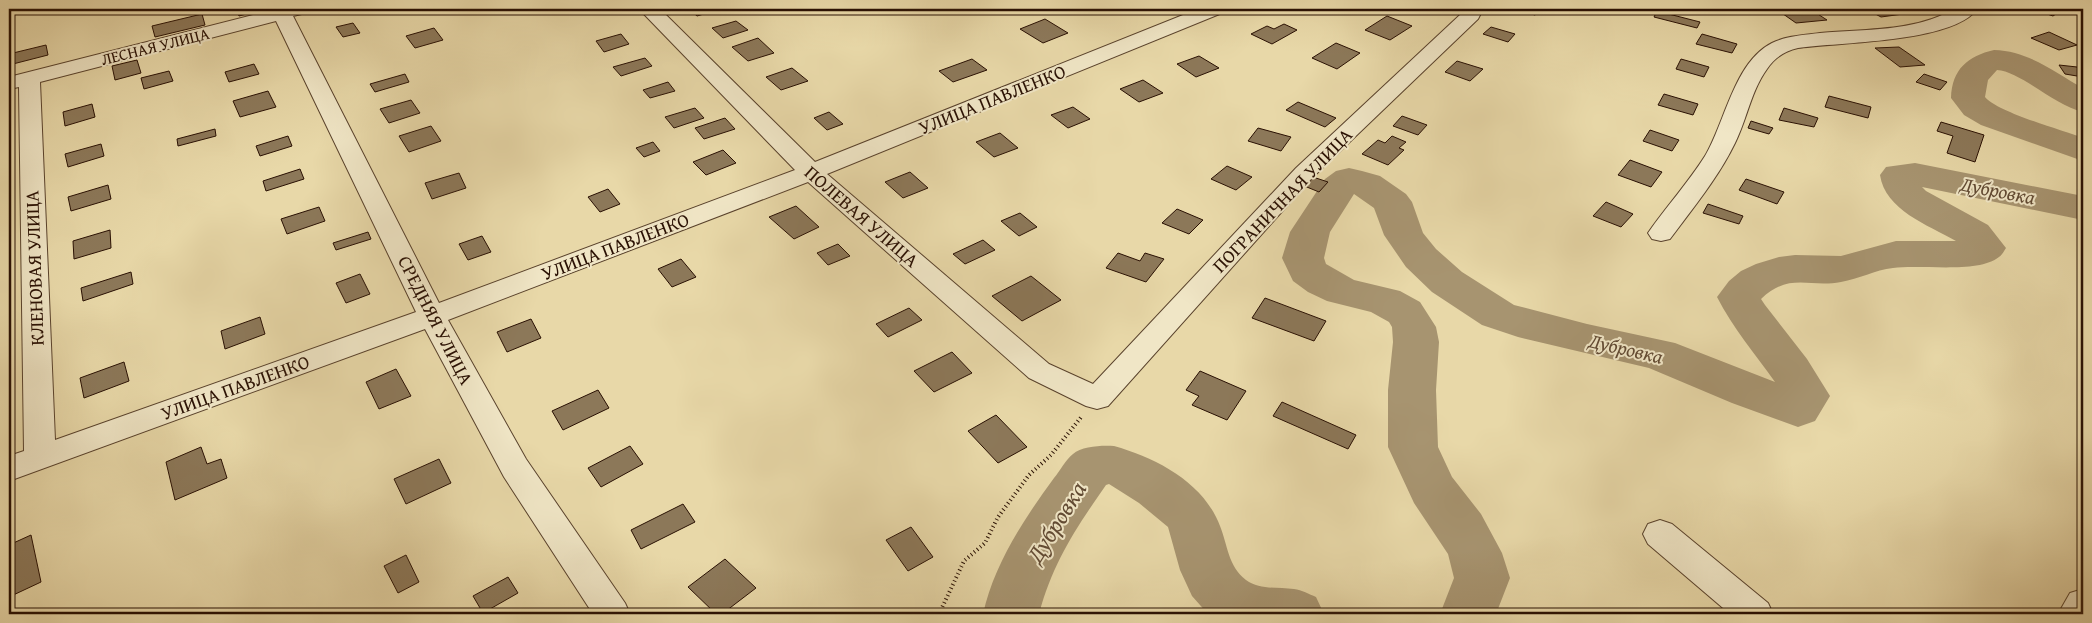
<svg xmlns="http://www.w3.org/2000/svg" width="2092" height="623" font-family="'Gentium Book Plus',serif">
<style>
.lines{fill:none;stroke-linecap:round;stroke-linejoin:round}
.river{fill:#a79470;fill-rule:evenodd}
.building{fill:#8c7859;stroke:#291003}
.minor-casing{stroke:#59422c;stroke-width:2}
.path{stroke:#291003;stroke-width:4;stroke-dasharray:1 3;stroke-linecap:butt}
.minor{fill:#f0e6c6;fill-rule:evenodd}
.labels{text-anchor:middle;dominant-baseline:central;stroke-width:4;stroke-linejoin:round;paint-order:stroke}
.far-street-label{font-size:16px;fill:#291003;stroke:#f0e6c6}
.street-label{font-size:19px;fill:#291003;stroke:#f0e6c6}
.water-label{font-size:20px;font-style:italic;fill:#624b34;stroke:#f0e6c6}
.near-water-label{font-size:24px;font-style:italic;fill:#624b34;stroke:#f0e6c6}
</style>
<rect width="100%" height="100%" fill="#e8d8a8"/>
<filter id="stains"><feTurbulence type="fractalNoise" baseFrequency=".004" numOctaves="4"/><feColorMatrix values="0 0 0 0 .2 0 0 0 0 .09 0 0 0 0 .02 0 0 0 .5 -.17"/></filter>
<radialGradient id="worn" r=".72"><stop offset=".6" stop-color="#630" stop-opacity="0"/><stop offset="1" stop-color="#630" stop-opacity=".3"/></radialGradient>
<g class="lines">
<!-- river -->
<path class="river" d="M1994 50C2029 51 2054 72 2083 88V112C2055 106 2020 71 1997 70L1988 80 1985 97C1997 112 2062 130 2083 138V161L1981 125 1964 115 1951 98C1952 69 1968 56 1994 50Z
M1915 163 2083 196V220L1922 187 1926 191 1988 225 2006 248C2004 251 2002 255 1999 257 1978 274 1921 264 1893 268 1875 270 1859 279 1841 282 1809 288 1789 272 1761 299L1765 305 1807 359 1830 396 1815 421 1798 427 1732 403 1649 368 1518 337 1482 325 1432 292 1406 267 1384 235 1374 208 1354 194 1330 232 1324 258 1326 264 1354 280 1400 291 1420 302 1436 327 1439 342 1436 390 1438 447 1452 477 1481 514 1502 553 1510 578 1496 614H1440L1454 578 1448 554 1414 503 1388 447V390L1393 342 1392 327 1389 322 1371 312 1327 301 1308 292 1293 281 1282 258 1290 232 1325 179 1336 171 1349 168 1362 171 1380 176 1406 194 1412 202 1423 233 1436 249 1462 272 1514 305 1587 324 1675 343 1775 382C1755 354 1733 328 1717 297L1729 281 1741 271 1756 264 1779 257 1795 255 1841 256 1896 241H1956C1928 225 1885 210 1880 175L1886 167Z
M1114 446C1157 458 1204 483 1220 526 1228 546 1228 566 1246 580 1260 590 1278 587 1294 589 1302 590 1309 594 1316 597L1324 614H1208L1192 596 1180 570 1168 527 1139 503 1109 484 1106 485C1076 528 1053 562 1039 614H983C994 564 1024 519 1054 478 1060 471 1066 459 1073 454 1082 446 1103 445 1114 446Z"/>
</g>
<!-- building -->
<path class="building" d="M236 9H266L239 16Z
M689 9H721L697 16Z
M1514 9H1542L1535 15Z
M1776 9H1810L1827 20 1796 23Z
M1866 9H1894L1903 14 1881 17Z
M2032 9H2063L2053 16Z
M1657 11 1700 22 1697 28 1654 17Z
M202 14 205 25 155 37 152 26Z
M1387 16 1412 26 1390 40 1365 30Z
M1045 19 1068 33 1043 43 1020 29Z
M736 21 748 30 723 38 712 28Z
M353 23 360 33 343 37 336 27Z
M1284 24 1297 30 1272 44 1251 34 1267 26 1274 29Z
M1491 27 1515 34 1508 42 1483 34Z
M434 28 443 40 415 48 406 36Z
M2049 32 2077 45 2059 50 2031 38Z
M621 34 629 44 604 52 596 41Z
M1702 34 1737 44 1732 53 1696 44Z
M758 38 774 53 748 61 732 47Z
M1336 43 1360 53 1337 69 1312 58Z
M46 45 48 55 9 65V54Z
M1899 47 1925 65 1900 67 1875 48Z
M1199 56 1219 68 1196 77 1177 64Z
M645 58 652 66 621 76 613 67Z
M972 59 987 70 953 82 939 71Z
M1681 59 1709 67 1704 77 1676 69Z
M137 60 141 73 115 80 112 66Z
M1457 61 1483 69 1470 81 1445 72Z
M254 64 259 74 229 82 225 72Z
M2059 65 2077 67 2083 77 2065 74Z
M792 68 808 81 781 90 766 77Z
M169 71 173 81 144 89 141 78Z
M405 74 409 82 375 92 370 84Z
M1924 74 1947 82 1940 90 1916 82Z
M1143 80 1163 93 1139 102 1120 89Z
M668 82 675 91 650 98 643 90Z
M268 91 276 107 240 117 233 101Z
M1664 94 1698 104 1693 115 1658 105Z
M1829 96 1871 107 1868 118 1825 107Z
M411 100 420 113 389 123 380 109Z
M1298 102 1336 118 1325 127 1286 110Z
M92 104 95 117 65 126 63 112Z
M1073 107 1090 119 1068 128 1051 115Z
M695 108 704 118 674 128 665 117Z
M1784 108 1818 118 1814 127 1779 120Z
M829 112 843 124 827 130 814 118Z
M1402 116 1427 125 1418 135 1393 126Z
M725 118 735 129 704 139 695 128Z
M1751 121 1773 128 1769 134 1748 128Z
M1941 122 1984 135 1975 162 1947 153 1953 136 1937 131Z
M431 126 441 141 409 152 399 136Z
M1258 128 1291 137 1281 151 1248 141Z
M215 129 216 136 178 146 177 139Z
M1650 130 1679 140 1672 151 1643 141Z
M1000 133 1018 148 994 157 976 142Z
M288 136 292 146 260 156 256 146Z
M1392 136 1406 142 1399 148 1404 150 1388 165 1362 154 1378 140 1385 143Z
M653 142 660 151 644 157 636 148Z
M101 144 104 156 68 167 65 154Z
M723 150 736 163 706 175 693 162Z
M1630 160 1662 172 1651 187 1618 175Z
M1227 166 1252 177 1236 190 1211 179Z
M300 169 304 179 266 191 263 181Z
M910 172 928 188 903 198 885 182Z
M459 173 466 188 432 199 425 183Z
M1310 176 1328 182 1319 192 1302 185Z
M1746 179 1784 192 1777 204 1739 190Z
M108 185 111 199 71 211 68 197Z
M608 189 620 204 600 212 588 197Z
M1606 202 1633 214 1621 227 1593 216Z
M1708 204 1743 216 1739 224 1703 213Z
M796 206 819 227 794 239 769 217Z
M319 207 325 221 287 234 281 219Z
M1177 209 1203 220 1189 234 1162 223Z
M1020 213 1037 227 1019 236 1001 221Z
M110 230 111 248 74 259 73 241Z
M368 232 371 239 336 250 333 243Z
M482 236 491 252 468 260 459 244Z
M983 240 995 250 965 264 953 254Z
M838 244 850 256 828 265 817 253Z
M1118 253 1140 261 1145 253 1164 259 1146 282 1106 268Z
M681 259 696 277 672 287 658 269Z
M131 272 133 284 83 301 81 288Z
M360 274 370 294 346 303 336 283Z
M1031 276 1061 300 1022 321 992 296Z
M1265 298 1326 321 1314 341 1252 318Z
M909 308 922 320 888 337 876 324Z
M260 317 265 334 225 349 221 331Z
M531 319 541 338 507 352 497 332Z
M952 352 972 373 934 392 914 371Z
M124 362 129 381 84 398 80 378Z
M396 369 411 396 379 409 366 382Z
M1200 371 1246 391 1227 420 1192 405 1199 396 1186 390Z
M598 390 609 408 563 430 552 411Z
M1282 402 1356 435 1348 449 1273 416Z
M996 415 1027 447 998 463 968 431Z
M630 446 643 464 601 487 588 468Z
M201 447 207 464 221 459 227 478 175 500 166 462Z
M439 459 451 483 406 504 394 479Z
M683 504 695 522 641 549 631 530Z
M911 527 933 557 908 571 886 540Z
M31 535 41 582 9 597V545Z
M406 555 419 582 398 593 384 566Z
M725 559 756 588 722 614H716L688 587Z
M508 577 518 593 483 613 473 596Z"/>
<g class="lines">
<!-- minor casing -->
<g class="minor-casing">
<path id="minor" d="M277 9H309L306 13 293 16 439 303 795 170 639 9H660L815 162 1198 9H1225L1222 13 827 174 1049 364 1093 384 1296 168 1462 13 1463 9H1483L1478 19 1312 178 1108 406 1097 409 1086 406 1029 378 808 182 448 320 526 459 625 603 630 614H593L504 477 425 329 9 481V456L24 451 19 87 9 89V77ZM276 21 416 312 55 440 40 82Z
M1954 9H1977C1953 43 1837 42 1798 48 1785 51 1774 58 1767 69 1751 91 1747 119 1735 143 1718 178 1693 208 1670 239L1661 241 1652 239 1648 233C1666 207 1688 183 1705 156 1725 123 1734 62 1772 43 1786 36 1804 35 1820 33 1864 29 1914 32 1954 9Z
M1660 520 1672 524 1768 603 1773 614H1730L1648 544 1643 534 1648 524Z
M2083 589V614H2058L2070 593Z"/>
</g>
<!-- path -->
<path class="path" d="M939 614 964 561 985 543 998 517 1029 475 1051 455 1082 416"/>
<!-- minor -->
<use href="#minor" class="minor"/>
</g>
<g class="labels">
<!-- far-street labels -->
<g class="far-street-label">
<text transform="translate(155 46) rotate(-14)">ЛЕСНАЯ УЛИЦА</text>
</g>
<!-- street labels -->
<g class="street-label">
<text transform="translate(992 99) rotate(-22)">УЛИЦА ПАВЛЕНКО</text>
<text transform="translate(1282 200) rotate(-46)">ПОГРАНИЧНАЯ УЛИЦА</text>
<text transform="translate(862 216) rotate(41)">ПОЛЕВАЯ УЛИЦА</text>
<text transform="translate(615 246) rotate(-21)">УЛИЦА ПАВЛЕНКО</text>
<text transform="translate(34 268) rotate(-92)">КЛЕНОВАЯ УЛИЦА</text>
<text transform="translate(436 320) rotate(63)">СРЕДНЯЯ УЛИЦА</text>
<text transform="translate(235 387) rotate(-20)">УЛИЦА ПАВЛЕНКО</text>
</g>
<!-- water labels -->
<g class="water-label">
<text transform="translate(1998 190) rotate(11)">Дубровка</text>
<text transform="translate(1626 348) rotate(13)">Дубровка</text>
</g>
<!-- near-water labels -->
<g class="near-water-label">
<text transform="translate(1056 522) rotate(-58)">Дубровка</text>
</g>
</g>
<!-- margin -->
<rect width="2092" height="623" fill="none" stroke="#e8d8a8" stroke-width="30"/>
<rect x="10" y="10" width="2072" height="603" fill="none" stroke="#291003" stroke-width="2.5"/>
<rect x="15" y="15" width="2062" height="593" fill="none" stroke="#291003"/>
<rect width="100%" height="100%" filter="url(#stains)"/>
<rect width="100%" height="100%" fill="url(#worn)"/>
</svg>
